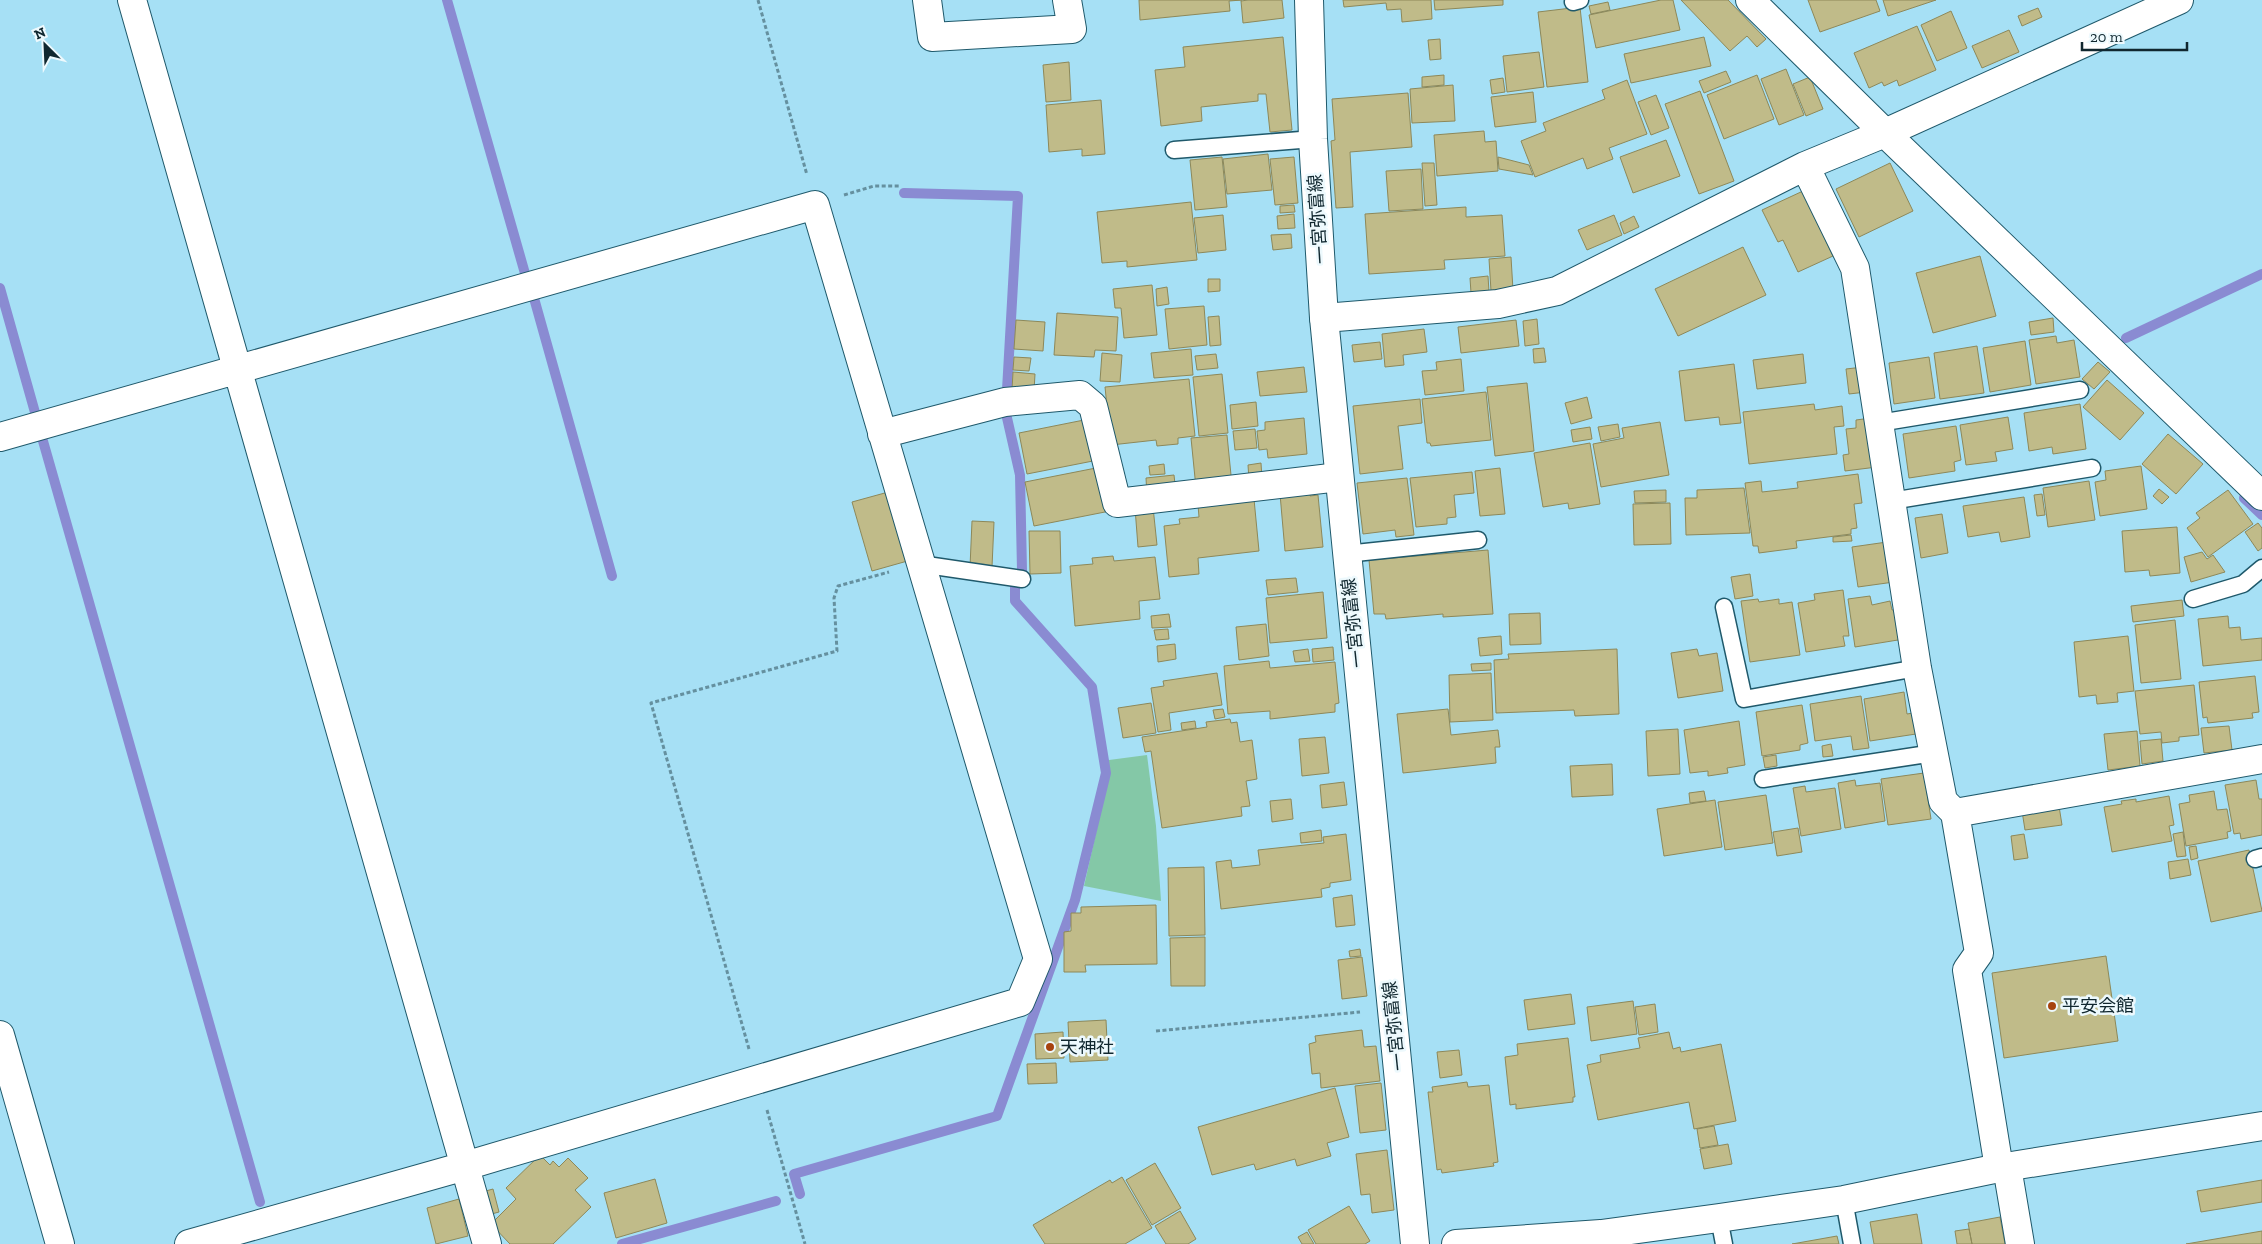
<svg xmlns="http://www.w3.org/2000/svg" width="2262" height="1244" font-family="'Zilla Slab','Noto Sans JP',serif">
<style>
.green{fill:#84c8a7}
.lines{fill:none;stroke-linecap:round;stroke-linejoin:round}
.stream{stroke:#8a8bd2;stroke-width:10}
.building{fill:#c0bb89;stroke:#8d8859}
.lane-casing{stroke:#1f596b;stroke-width:19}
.street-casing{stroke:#1f596b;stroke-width:30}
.secondary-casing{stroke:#1f596b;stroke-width:30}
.path{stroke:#65909f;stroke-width:3;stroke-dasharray:4 2.5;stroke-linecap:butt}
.lane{stroke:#fff;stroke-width:16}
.street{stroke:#fff;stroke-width:28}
.secondary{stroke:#fff;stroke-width:28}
.poi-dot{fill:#a7430f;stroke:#edf9fd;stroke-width:2}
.labels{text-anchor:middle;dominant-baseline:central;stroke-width:5;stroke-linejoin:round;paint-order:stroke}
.street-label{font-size:18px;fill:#10272f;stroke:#edf9fd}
.poi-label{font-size:18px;fill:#10272f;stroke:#edf9fd;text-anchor:start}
</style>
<rect width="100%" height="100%" fill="#a6e0f5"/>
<!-- green -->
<path class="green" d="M1147 755 1156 826 1161 901 1084 886 1109 775V760Z"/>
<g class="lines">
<!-- stream -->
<path class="stream" d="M447 0 526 277
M904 193 1018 196 1007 390
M0 288 36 416
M532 291 612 576
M2126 338 2262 274
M1005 409 1020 475 1022 570
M43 441 260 1202
M2244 498 2262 515
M800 1194 794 1174 997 1116 1075 900 1106 773 1092 687 1015 601V584
M622 1244 776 1201"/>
</g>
<!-- building -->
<path class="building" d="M1139 0H1242L1229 1 1230 11 1140 20Z
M1248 0H1282L1284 18 1243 23 1241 1Z
M1343 0H1431L1432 19 1402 22 1401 9 1387 10 1386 3 1344 7Z
M1434 0H1503V5L1435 10Z
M1661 0H1673L1680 30 1596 48 1589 15Z
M1681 0H1728L1766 39 1757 47 1747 36 1730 51Z
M1808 0H1876L1880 11 1820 32Z
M1883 0H1936L1888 16Z
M1608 2 1610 10 1591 14 1589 6Z
M1580 7 1588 82 1547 87 1538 12Z
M2038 8 2042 17 2022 26 2018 16Z
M1951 11 1967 48 1937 61 1921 25Z
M1917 26 1936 70 1899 86 1897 80 1884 86 1882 82 1869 88 1854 53Z
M2009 30 2019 52 1982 68 1972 46Z
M1283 37 1292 130 1270 132 1266 94H1258V101L1201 107 1202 121 1161 126 1155 70 1185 67 1183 47Z
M1704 37 1711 66 1631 83 1624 54Z
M1440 39 1441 59 1430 60 1428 40Z
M1539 52 1544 87 1507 92 1503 56Z
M1069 62 1071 100 1046 102 1043 65Z
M1786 69 1804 115 1779 125 1761 79Z
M1726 71 1731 82 1704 93 1699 81Z
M1444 75V85L1422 87V77Z
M1757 75 1774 119 1724 139 1707 95Z
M1810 77 1823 109 1806 116 1793 84Z
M1503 78 1505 92 1492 94 1490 80Z
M1627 80 1647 134 1609 148 1613 159 1587 169 1583 158 1535 177 1521 141 1546 131 1543 123 1605 99 1602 90Z
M1453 85 1455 121 1412 123 1410 89Z
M1700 91 1734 181 1699 194 1665 104Z
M1533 92 1536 122 1495 127 1491 97Z
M1408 93 1412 147 1350 152 1353 207 1336 208 1331 141 1335 140 1332 99Z
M1656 95 1669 128 1651 135 1638 102Z
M1101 100 1105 154 1082 156V149L1049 152 1046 105Z
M1484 131 1485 142 1496 141 1498 171 1437 176 1434 135Z
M1666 140 1680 176 1633 193 1620 157Z
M1268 154 1272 190 1227 194 1223 159Z
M1222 157 1227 207 1195 210 1190 160Z
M1294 157 1298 203 1275 205 1270 159Z
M1498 157 1529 165 1533 175 1499 169Z
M1422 163H1434L1437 205 1425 206Z
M1890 163 1913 211 1859 237 1836 189Z
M1421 169 1423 209 1389 211 1386 171Z
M1803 191 1833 256 1798 272 1783 240 1778 242 1762 210Z
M1191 202 1197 260 1127 267V261L1102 263 1097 212Z
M1294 205 1295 212 1280 213V206Z
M1466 207V217L1502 215 1505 256 1444 260 1445 269 1369 274 1365 214Z
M1294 214 1295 228 1278 229 1277 216Z
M1223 215 1226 250 1198 253 1194 218Z
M1614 215 1622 235 1587 250 1578 230Z
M1634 216 1639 227 1624 234 1620 223Z
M1291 234 1292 248 1273 250 1271 235Z
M1743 247 1766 295 1678 336 1655 289Z
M1980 256 1996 316 1933 333 1916 273Z
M1511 257 1513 290 1491 291 1489 259Z
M1488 276 1489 292 1471 293 1470 278Z
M1208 279H1220V291L1208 292Z
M1152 285 1157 335 1124 338 1121 308H1115L1113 289Z
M1167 287 1169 304 1157 306 1156 289Z
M1204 306 1207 345 1169 349 1165 309Z
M1057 313 1118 317 1116 351 1095 350 1094 357 1054 355Z
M1219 316 1221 345 1210 346 1208 317Z
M2053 318 2054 332 2031 335 2029 322Z
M1537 319 1539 344 1525 346 1523 321Z
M1016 320 1045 322 1043 351 1014 349Z
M1516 320 1519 346 1461 353 1458 327Z
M1424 329 1427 352 1403 355 1404 365 1385 367 1382 334Z
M2056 336 2057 343 2074 340 2080 377 2036 384 2029 340Z
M2025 341 2031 385 1990 392 1983 348Z
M1380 342 1382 359 1354 362 1352 345Z
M1977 346 1984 393 1940 399 1934 353Z
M1544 348 1546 362 1534 363 1533 349Z
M1191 349 1193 375 1154 378 1151 353Z
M1102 353 1122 355 1120 382 1100 381Z
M1216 354 1218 368 1197 370 1195 356Z
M1803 354 1806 383 1757 389 1753 360Z
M1014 357 1031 358 1029 371 1013 370Z
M1929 357 1935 398 1894 404 1889 363Z
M1461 359 1464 391 1425 395 1422 371 1437 370 1436 362Z
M2098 362 2110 372 2094 389 2082 379Z
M1734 364 1741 423 1720 425 1719 417 1685 421 1679 371Z
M1304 367 1307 392 1260 396 1257 372Z
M1863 367 1866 392 1849 394 1846 369Z
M1013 372 1035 374 1034 391 1012 390Z
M1222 374 1228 433 1199 436 1193 377Z
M1189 379 1195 436 1178 438V444L1157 446 1156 440 1111 445 1105 387Z
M2107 380 2144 413 2120 440 2083 407Z
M1527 383 1534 451 1495 456 1487 387Z
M1486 392 1491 440 1431 446 1430 443H1427L1422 399Z
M1587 397 1592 418 1571 424 1565 403Z
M1420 399 1422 423 1398 426 1403 469 1360 474 1353 406Z
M1256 402 1258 426 1232 429 1230 405Z
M1814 404 1815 410 1842 406 1844 426 1834 427 1837 454 1749 464 1743 412Z
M2080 404 2086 449 2053 454 2052 447 2029 451 2024 413Z
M2008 417 2013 449 1995 452 1997 461 1966 465 1960 425Z
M1304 418 1307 454 1268 458 1267 449 1259 450 1257 431 1265 430V422Z
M1871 418 1877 467 1845 471 1843 455 1849 454 1846 429 1856 428V420Z
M1089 419 1098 460 1027 474 1019 433Z
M1660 422 1669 475 1601 487 1593 444 1624 438 1622 428Z
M1618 424 1620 437 1601 441 1598 427Z
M1956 426 1961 460 1954 462 1955 471 1909 478 1903 434Z
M1590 427 1592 439 1573 442 1571 430Z
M1255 429 1257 448 1235 450 1233 431Z
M2168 434 2203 464 2176 494 2142 464Z
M1227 435 1232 485 1196 488 1191 438Z
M1590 443 1600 504 1569 509 1568 503 1543 507 1534 453Z
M1261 463 1262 479 1249 480 1248 465Z
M1164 464 1165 474 1150 475 1149 466Z
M2141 466 2147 509 2100 516 2095 482 2106 480 2105 471Z
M1101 467 1110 511 1034 526 1025 482Z
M1500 468 1505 514 1480 516 1475 471Z
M1472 472 1474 493 1454 495 1456 517 1447 518V524L1416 527 1410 478Z
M1858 474 1862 503 1854 504 1857 528 1851 529V534L1796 541 1797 548 1759 553 1758 546H1753L1745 483 1761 481 1762 492 1798 488 1797 482Z
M1174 475 1176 493 1147 496 1146 478Z
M1407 478 1414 535 1396 537 1395 530 1363 534 1357 483Z
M2089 481 2095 520 2048 527 2043 488Z
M1744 488 1750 533 1686 535 1685 498H1697V490Z
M2159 489 2169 497 2162 504 2153 496Z
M1666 490V502L1635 503 1634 491Z
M2228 490 2253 524 2208 557 2187 528 2200 518 2196 513Z
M892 491 911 560 872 571 852 502Z
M1310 491V496L1318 495 1323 547 1285 551 1280 494Z
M2042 494 2045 515 2037 516 2034 495Z
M2024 497 2030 537 2001 542 1999 532 1968 537 1963 506Z
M1254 499 1259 551 1198 558 1199 574 1169 577 1164 526 1180 524 1179 519 1199 517 1198 505Z
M1670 503 1671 544 1634 545 1633 504Z
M1153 507 1157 545 1138 547 1135 508Z
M1942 514 1948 553 1921 558 1915 518Z
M972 521 994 522 992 567H970Z
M2258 523 2262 528V548L2258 551 2245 532Z
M2177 527 2180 573 2150 576 2149 570 2125 572 2122 531Z
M1029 531H1060L1061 573 1030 574Z
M1851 535 1852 541 1833 542V537Z
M1887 542 1894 582 1858 587 1852 547Z
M1488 550 1493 614 1443 617V614L1386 619 1385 614H1374L1369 560Z
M2202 552 2207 559 2213 555 2225 572 2191 582 2184 557Z
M1113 556 1114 561 1155 557 1160 599 1139 601 1140 619 1075 626 1070 566 1093 564 1092 558Z
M1750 574 1753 596 1735 599 1731 577Z
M1296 578 1298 592 1268 595 1266 580Z
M1843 590 1849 636H1843L1845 646 1806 652 1798 603 1815 600 1814 594Z
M1323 592 1327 638 1270 643 1266 598Z
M1870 596 1872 605 1890 601 1892 610 1899 609 1904 639 1855 647 1848 599Z
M1758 599 1759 602 1779 599V604L1792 602 1800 655 1750 662 1741 601Z
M2182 600 2184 616 2133 622 2131 606Z
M1540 613 1541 644 1510 645 1509 614Z
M1169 614 1171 627 1152 628 1151 616Z
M2228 616 2229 628 2240 627 2241 640 2262 638V660L2203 666 2198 619Z
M2175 620 2181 679 2141 683 2135 625Z
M1266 624 1269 656 1239 660 1236 627Z
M1168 629 1169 639 1156 640 1154 630Z
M1501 636 1502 654 1480 656 1478 638Z
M2128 636 2134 691 2117 693 2118 702 2097 704 2096 695 2079 697 2074 642Z
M1175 644 1176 659 1158 662 1157 646Z
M1333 647 1334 660 1313 662 1312 649Z
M1308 649 1310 661 1295 662 1293 651Z
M1617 649 1619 714 1575 716 1574 710 1496 713 1494 660 1509 659 1508 654Z
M1697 649 1699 656 1717 653 1723 691 1678 698 1671 653Z
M1269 661 1270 668 1335 662 1339 703 1335 704V712L1270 719V711L1228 714 1224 666Z
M1491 663V670L1472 671 1471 664Z
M1217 673 1222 705 1169 713 1171 730 1158 732 1151 688 1164 686 1163 681Z
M1491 673 1493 720 1450 722 1449 675Z
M2255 676 2259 712 2252 713 2253 718 2208 723 2207 717 2203 718 2199 682Z
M2194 685 2199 735 2179 737V741L2162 743 2161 732 2140 734 2135 691Z
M1904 692 1907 714 1913 713 1916 734 1870 741 1864 699Z
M1861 696 1869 748 1853 750 1851 736 1815 741 1810 704Z
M1151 703 1156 733 1123 738 1118 708Z
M1802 705 1808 743 1800 745V750L1762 756 1756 712Z
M1223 709 1225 717 1215 719 1213 710Z
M1448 709 1451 735 1498 730 1500 747H1495L1496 763 1403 773 1397 714Z
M1230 719 1231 723 1237 722 1240 742 1252 740 1257 779 1246 781 1250 806 1241 807 1242 816 1162 828 1151 751 1145 752 1142 737 1207 727 1206 722Z
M1195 721 1196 728 1182 730 1181 723Z
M1739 721 1745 765 1727 768 1728 773 1708 776V771L1690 773 1684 730Z
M2229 726 2232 750 2204 753 2201 728Z
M1678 729 1680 774 1648 776 1646 731Z
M2137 731 2140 766 2108 770 2104 734Z
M1325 737 1329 773 1302 776 1299 739Z
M2161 739 2163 761 2142 764 2140 741Z
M1831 744 1833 756 1823 757 1822 746Z
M1776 755 1777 766 1765 768 1763 757Z
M1612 764 1613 795 1572 797 1570 766Z
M1924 773 1931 819 1888 825 1881 779Z
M1855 780 1856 786 1880 783 1885 821 1845 828 1838 783Z
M2256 780 2259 799H2262V835L2241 839 2240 833 2234 834 2225 785Z
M1344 782 1347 805 1322 808 1320 785Z
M1805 786 1806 792 1835 788 1841 829 1801 836 1793 788Z
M1704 791 1706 801 1690 803 1689 793Z
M2214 791 2217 810 2227 809 2231 831 2227 832 2228 838 2186 846 2179 804 2190 802 2189 795Z
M1766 795 1773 843 1725 850 1718 802Z
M2169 796 2174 825 2169 826 2172 841 2112 852 2104 807 2122 804 2121 801 2136 799V802Z
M1291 799 1293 819 1272 822 1270 801Z
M1715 800 1722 847 1664 856 1657 809Z
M2059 806 2062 825 2025 830 2022 811Z
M1798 828 1802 852 1777 856 1773 832Z
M1321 830 1322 841 1301 843 1300 833Z
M2183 832 2186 856 2177 857 2173 834Z
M1346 834 1351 880 1330 883V887L1321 889 1322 897 1221 909 1216 862 1231 860 1232 868 1260 865 1258 850 1324 843 1323 837Z
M2024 834 2028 858 2014 860 2011 836Z
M2196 846 2198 858 2191 860 2189 847Z
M2249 850 2262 911 2211 922 2198 861Z
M2188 859 2191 875 2170 879 2168 862Z
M1204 867 1205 935 1169 936 1168 868Z
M1352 895 1355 925 1336 927 1333 898Z
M1156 905 1157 964 1085 965 1086 972H1064V932L1071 931V913H1081V907Z
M1205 937V986H1171L1170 938Z
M1360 949 1361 956 1350 957 1349 951Z
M2106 956 2118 1041 2004 1058 1992 973Z
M1362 957 1367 996 1342 999 1338 960Z
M1571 994 1575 1024 1528 1030 1524 1000Z
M1633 1001 1637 1034 1591 1041 1587 1007Z
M1655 1004 1658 1032 1639 1035 1635 1007Z
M1106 1020 1108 1060 1070 1062 1068 1022Z
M1362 1030 1364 1047 1376 1046 1380 1081 1321 1088 1320 1073 1312 1074 1309 1044 1316 1042 1315 1036Z
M1063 1032 1064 1058 1036 1059 1035 1034Z
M1669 1032 1673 1049 1680 1047 1681 1052 1721 1044 1736 1121 1694 1129 1689 1102 1598 1120 1587 1065 1601 1062 1600 1055 1640 1048 1638 1038Z
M1568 1038 1575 1097H1573V1102L1516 1109V1104L1510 1105 1505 1057 1518 1055 1517 1044Z
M1459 1050 1462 1075 1440 1078 1437 1052Z
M1056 1063 1057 1083 1028 1084 1027 1064Z
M1467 1082 1468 1087 1489 1085 1498 1162 1493 1163 1494 1166 1442 1173 1441 1169 1437 1170 1428 1092H1433L1432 1087Z
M1381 1083 1386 1130 1360 1133 1355 1086Z
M1335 1088 1349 1137 1327 1143 1331 1156 1297 1166 1295 1159 1256 1170 1254 1164 1212 1175 1198 1127Z
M1714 1126 1718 1145 1700 1148 1697 1129Z
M1728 1144 1732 1164 1704 1169 1700 1149Z
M1387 1150 1394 1210 1372 1213 1370 1194 1361 1195 1356 1154Z
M540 1155 550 1165 553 1161 559 1167 568 1158 588 1178 575 1190 591 1207 553 1244H510L491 1224 516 1199 506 1188Z
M1155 1163 1181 1208 1152 1225 1126 1180Z
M1122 1177 1152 1228 1125 1244H1045L1033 1225 1110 1180 1112 1183Z
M655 1179 667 1223 616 1238 604 1193Z
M2262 1180V1202L2201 1212 2197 1191Z
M493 1189 499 1212 488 1215 482 1192Z
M459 1199 468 1236 436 1244 427 1208Z
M1349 1206 1370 1241 1365 1244H1316L1308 1230Z
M1180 1211 1196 1239 1188 1244H1166L1155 1226Z
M1917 1214 1922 1244H1874L1870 1222Z
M2000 1217 2005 1244H1972L1968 1223Z
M1969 1229 1972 1244H1957L1955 1231Z
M2262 1231V1244H2186Z
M1307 1232 1314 1244H1302L1298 1237Z
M1837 1236 1839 1244H1792Z"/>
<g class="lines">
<!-- lane casing -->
<g class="lane-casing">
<path id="lane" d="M1573 2 1580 0
M1174 150 1313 139
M1879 423 2080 390
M1891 501 2092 468
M1346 554 1478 540
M920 564 1022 579
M2193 599 2243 584 2262 568
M1724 607 1744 699 1917 668
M1763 779 1934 753
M2255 859 2262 857
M1844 1200 1852 1244
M1719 1218 1724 1244"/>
</g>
<!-- street casing -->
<g class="street-casing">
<path id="street" d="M132 0 487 1244
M927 0 932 37 1072 29 1067 0
M1750 0 1885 133 2262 496
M1805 166 1855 268 1917 668 1943 801 1955 813 1979 953 1967 970 1999 1168
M1324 318 1498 304 1557 291 1805 166 1885 133
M882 434 1005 402 1080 395 1093 406 1117 503 1339 477
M0 437 815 205 1038 959 1020 1002 465 1166 189 1244
M1955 813 2262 759
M0 1035 60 1244
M2007 1167 2020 1244"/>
</g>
<!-- secondary casing -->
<g class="secondary-casing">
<path id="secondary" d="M1309 0 1313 139 1324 318 1415 1244
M1885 133 2179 0
M1456 1244 1601 1234 1719 1218 1844 1200 1999 1168 2262 1126"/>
</g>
<!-- path -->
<path class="path" d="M758 0 807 175
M844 195 874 186H900
M1156 1031 1360 1012
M749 1049 651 703 837 651 834 598 838 586 889 572
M767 1110 805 1244"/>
<!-- lane -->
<use href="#lane" class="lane"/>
<!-- street -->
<use href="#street" class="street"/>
<!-- secondary -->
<use href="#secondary" class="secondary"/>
</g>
<!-- markers -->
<g class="poi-dot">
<circle cx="2052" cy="1006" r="5"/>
<circle cx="1050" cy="1047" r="5"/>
</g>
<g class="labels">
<!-- street labels -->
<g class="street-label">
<text transform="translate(1318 219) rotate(-94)">一宮弥富線</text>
<text transform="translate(1353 623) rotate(-96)">一宮弥富線</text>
<text transform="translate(1394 1026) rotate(-96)">一宮弥富線</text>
</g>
<!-- poi labels -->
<g class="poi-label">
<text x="2062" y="1006">平安会館</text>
<text x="1060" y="1047">天神社</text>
</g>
</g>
<!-- north arrow -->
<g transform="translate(45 45) rotate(336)" stroke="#edf9fd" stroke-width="4" paint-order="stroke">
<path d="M0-4L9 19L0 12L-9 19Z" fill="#10272f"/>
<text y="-8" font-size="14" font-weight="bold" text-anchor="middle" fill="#10272f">N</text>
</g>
<!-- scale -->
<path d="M2082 42v8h105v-8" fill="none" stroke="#10272f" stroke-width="2.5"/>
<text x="2090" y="42" font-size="15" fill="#10272f" stroke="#edf9fd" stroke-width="4" paint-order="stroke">20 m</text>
</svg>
